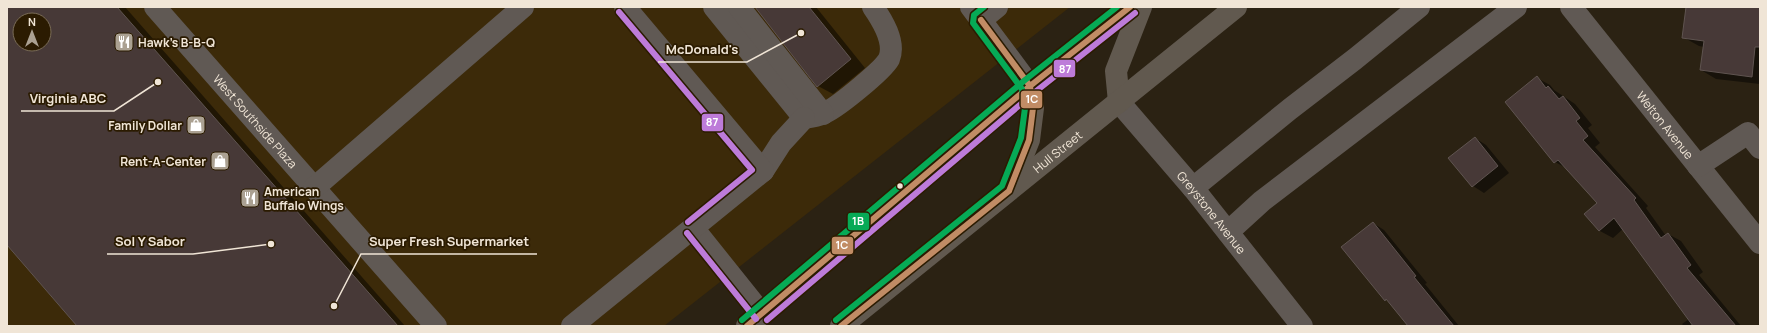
<svg xmlns="http://www.w3.org/2000/svg" width="1767" height="333" font-family="Manrope,sans-serif">
<style>
.built{fill:#3c2a09;fill-rule:evenodd}
.shadow{fill:#0007;fill-rule:evenodd}
.building{fill:#473937;stroke:#5f5450;fill-rule:evenodd}
.lines{fill:none;stroke-linecap:round;stroke-linejoin:round}
.minor{stroke:#605954;stroke-width:22}
.major{stroke:#61594f;stroke-width:22}
.bus-1-casing{stroke:#2b1b01;stroke-width:9}
.bus-2-casing{stroke:#2b1b01;stroke-width:9}
.bus-3-casing{stroke:#2b1b01;stroke-width:9}
.bus-1{stroke:#c18c65;stroke-width:6}
.bus-2{stroke:#bd7bd9;stroke-width:6}
.bus-3{stroke:#06aa56;stroke-width:6}
.bus-dot{fill:#f0e5d6;stroke:#2b1b01;stroke-width:1.5}
.labels{text-anchor:middle;dominant-baseline:central;stroke-width:3.5;stroke-linejoin:round;paint-order:stroke}
.poi-label{font-size:12px;font-weight:bold;fill:#f0e5d6;stroke:#2b1b01;text-anchor:start}
.street-label{font-size:12px;fill:#f0e5d6;stroke:#2b1b01}
.leader{fill:none;stroke:#f0e5d6;stroke-width:1.5}
.callout-dot{fill:#f0e5d6;stroke:#2b1b01;stroke-width:1.5}
.callout-label{font-size:13px;text-anchor:middle;font-weight:bold;fill:#f0e5d6;stroke:#2b1b01;stroke-width:3.5;stroke-linejoin:round;paint-order:stroke}
.line-badge{stroke:#2b1b01;stroke-width:1.5}
.badge-label{font-size:11px;text-anchor:middle;font-weight:bold;fill:#fff}
</style>
<rect width="100%" height="100%" fill="#2b2213"/>
<!-- built -->
<path class="built" d="M7 7H1070L664 326H7ZM20 20H44V44H20Z"/>
<!-- shadow -->
<path class="shadow" d="M7 7H125L405 326H78L7 244ZM20 20H44V44H20Z
M756 7H816L865 68 833 94 818 86Z
M1687 7H1760V84L1716 79 1701 70 1704 47 1699 46 1683 37Z
M1537 78 1550 85 1554 90 1575 104 1592 125 1588 128 1600 143 1595 147 1648 206 1646 208 1666 236 1668 234 1681 241 1703 272 1699 275 1741 326H1684L1682 324 1689 319 1623 229 1613 238 1600 231 1586 214 1599 203 1568 169 1555 162Z
M1475 138 1486 145 1509 173 1484 193 1473 186Z
M1373 223 1384 230 1427 283 1425 284 1459 326H1408Z"/>
<!-- building -->
<path class="building" d="M7 7H117L398 326H77L7 245ZM20 20H44V44H20Z
M755 7H809L851 59 817 87Z
M1686 7H1760V47H1755L1752 77 1700 70 1704 41 1682 38Z
M1537 76 1546 88 1548 86 1559 99 1563 96 1580 118 1576 121 1588 136 1583 140 1636 198 1634 200 1661 238 1668 233 1691 265 1687 268 1736 326H1693L1614 218 1599 231 1584 214 1597 203 1558 160 1554 163 1505 102Z
M1475 137 1498 166 1472 187 1448 158Z
M1373 222 1416 276 1414 277 1454 326H1408L1386 299 1385 301 1341 247Z"/>
<g class="lines">
<!-- minor -->
<g class="minor">
<path id="s1" d="M155 7 436 326"/>
<path d="M714 7 804 118C810 117 817 116 822 114 835 110 883 70 889 59 896 42 882 20 873 7"/>
<path d="M739 7 823 114"/>
<path d="M971 7 1030 86"/>
<path id="s2" d="M1571 7 1760 243"/>
<path d="M981 20 997 7"/>
<path id="s3" d="M1119 102 1193 188 1302 326"/>
<path d="M1698 166 1748 133 1760 148"/>
<path d="M763 171 781 143 804 118"/>
<path d="M314 188 523 7"/>
<path d="M1193 188 1290 109 1355 59 1419 7"/>
<path d="M693 228 762 314"/>
<path d="M1228 232 1262 201 1516 7"/>
<path d="M572 326 763 171 625 7"/>
</g>
<!-- major -->
<g class="major">
<path d="M1119 102 1116 71 1141 7"/>
<path d="M1009 190 1029 140 1033 108 1030 86"/>
<path d="M747 326 1030 86 1130 7"/>
<path id="s4" d="M841 326 1236 7"/>
</g>
<!-- bus-1 casing -->
<g class="bus-1-casing">
<path id="bus-1" d="M981 20 1030 86 1033 108 1029 140 1009 191
M747 326 1030 86 1130 7
M841 326 1009 191"/>
</g>
<!-- bus-2 casing -->
<g class="bus-2-casing">
<path id="bus-2" d="M619 12 752 170 688 222
M687 233 756 319
M767 320 1035 92 1135 13"/>
</g>
<!-- bus-3 casing -->
<g class="bus-3-casing">
<path id="bus-3" d="M742 320 1025 80 1117 7
M836 320 1002 186 1021 138 1025 108 1022 89 973 23 974 15 984 7"/>
</g>
<!-- bus-1 -->
<use href="#bus-1" class="bus-1"/>
<!-- bus-2 -->
<use href="#bus-2" class="bus-2"/>
<!-- bus-3 -->
<use href="#bus-3" class="bus-3"/>
</g>
<!-- icons -->
<defs>
<g id="restaurant-square" transform="scale(1)"><rect x="-9" y="-9" width="18" height="18" rx="4" fill="#aba192" stroke="#2b1b01"/><path d="M-5-6h1v4h1v-4h1v4h1v-4h1v5L-1.5 .5V6h-2V.5L-5-1ZM5-6V6H3V1.5H1.5Q1.5-4 5-6Z" fill="#fff"/></g>
<g id="shop-square" transform="scale(1)"><rect x="-9" y="-9" width="18" height="18" rx="4" fill="#aba192" stroke="#2b1b01"/><path d="M-5-2.5h2.3a2.7 3.5 0 0 1 5.4 0H5L5.5 6h-11ZM-1.5-2.5h3a1.5 2.3 0 0 0-3 0Z" fill="#fff"/></g>
</defs>
<g fill-rule="evenodd">
<use href="#restaurant-square" x="124" y="42"/>
<use href="#shop-square" x="196" y="125"/>
<use href="#shop-square" x="220" y="161"/>
<use href="#restaurant-square" x="250" y="198"/>
</g>
<!-- markers -->
<circle class="bus-dot" cx="900" cy="186" r="3.5"/>
<g class="labels">
<!-- poi labels -->
<g class="poi-label">
<text x="138" y="42">Hawk's B-B-Q</text>
<text x="182" y="125" text-anchor="end">Family Dollar</text>
<text x="206" y="161" text-anchor="end">Rent-A-Center</text>
<text x="264" y="191">American<tspan x="264" dy="14">Buffalo Wings</tspan></text>
</g>
<!-- street labels -->
<g class="street-label">
<text stroke="none"><textPath href="#s1" startOffset="152">West Southside Plaza</textPath></text>
<text stroke="none"><textPath href="#s2" startOffset="151">Welton Avenue</textPath></text>
<text stroke="none"><textPath href="#s4" startOffset="278">Hull Street</textPath></text>
<text stroke="none"><textPath href="#s3" startOffset="144">Greystone Avenue</textPath></text>
</g>
</g>
<!-- callouts -->
<path class="leader" d="M801 33L747 62H658M158 82L114 111H21M334 306L361 254H537M271 244L193 254H107"/>
<g class="callout-dot">
<circle cx="801" cy="33" r="4"/>
<circle cx="158" cy="82" r="4"/>
<circle cx="334" cy="306" r="4"/>
<circle cx="271" cy="244" r="4"/>
</g>
<g class="callout-label">
<text x="702" y="54">McDonald's</text>
<text x="68" y="103">Virginia ABC</text>
<text x="449" y="246">Super Fresh Supermarket</text>
<text x="150" y="246">Sol Y Sabor</text>
</g>
<g class="line-badge">
<rect x="1053" y="59" width="23" height="19" rx="4" fill="#bd7bd9"/>
<rect x="1020" y="90" width="23" height="19" rx="4" fill="#c18c65"/>
<rect x="701" y="113" width="23" height="19" rx="4" fill="#bd7bd9"/>
<rect x="847" y="212" width="23" height="19" rx="4" fill="#06aa56"/>
<rect x="831" y="236" width="23" height="19" rx="4" fill="#c18c65"/>
</g>
<g class="badge-label">
<text x="1065" y="73">87</text>
<text x="1032" y="103">1C</text>
<text x="712" y="126">87</text>
<text x="858" y="225">1B</text>
<text x="842" y="249">1C</text>
</g>
<!-- border -->
<rect width="1767" height="333" fill="none" stroke="#f0e5d6" stroke-width="16"/>
<!-- north arrow -->
<g transform="translate(32 32)"><circle r="19" fill="#2b1b01" stroke="#7a6c56"/>
<path d="M0-3L7 15L0 10L-7 15Z" fill="#aba192"/>
<text y="-6" font-size="11" font-weight="bold" text-anchor="middle" fill="#f0e5d6">N</text>
</g>
</svg>
